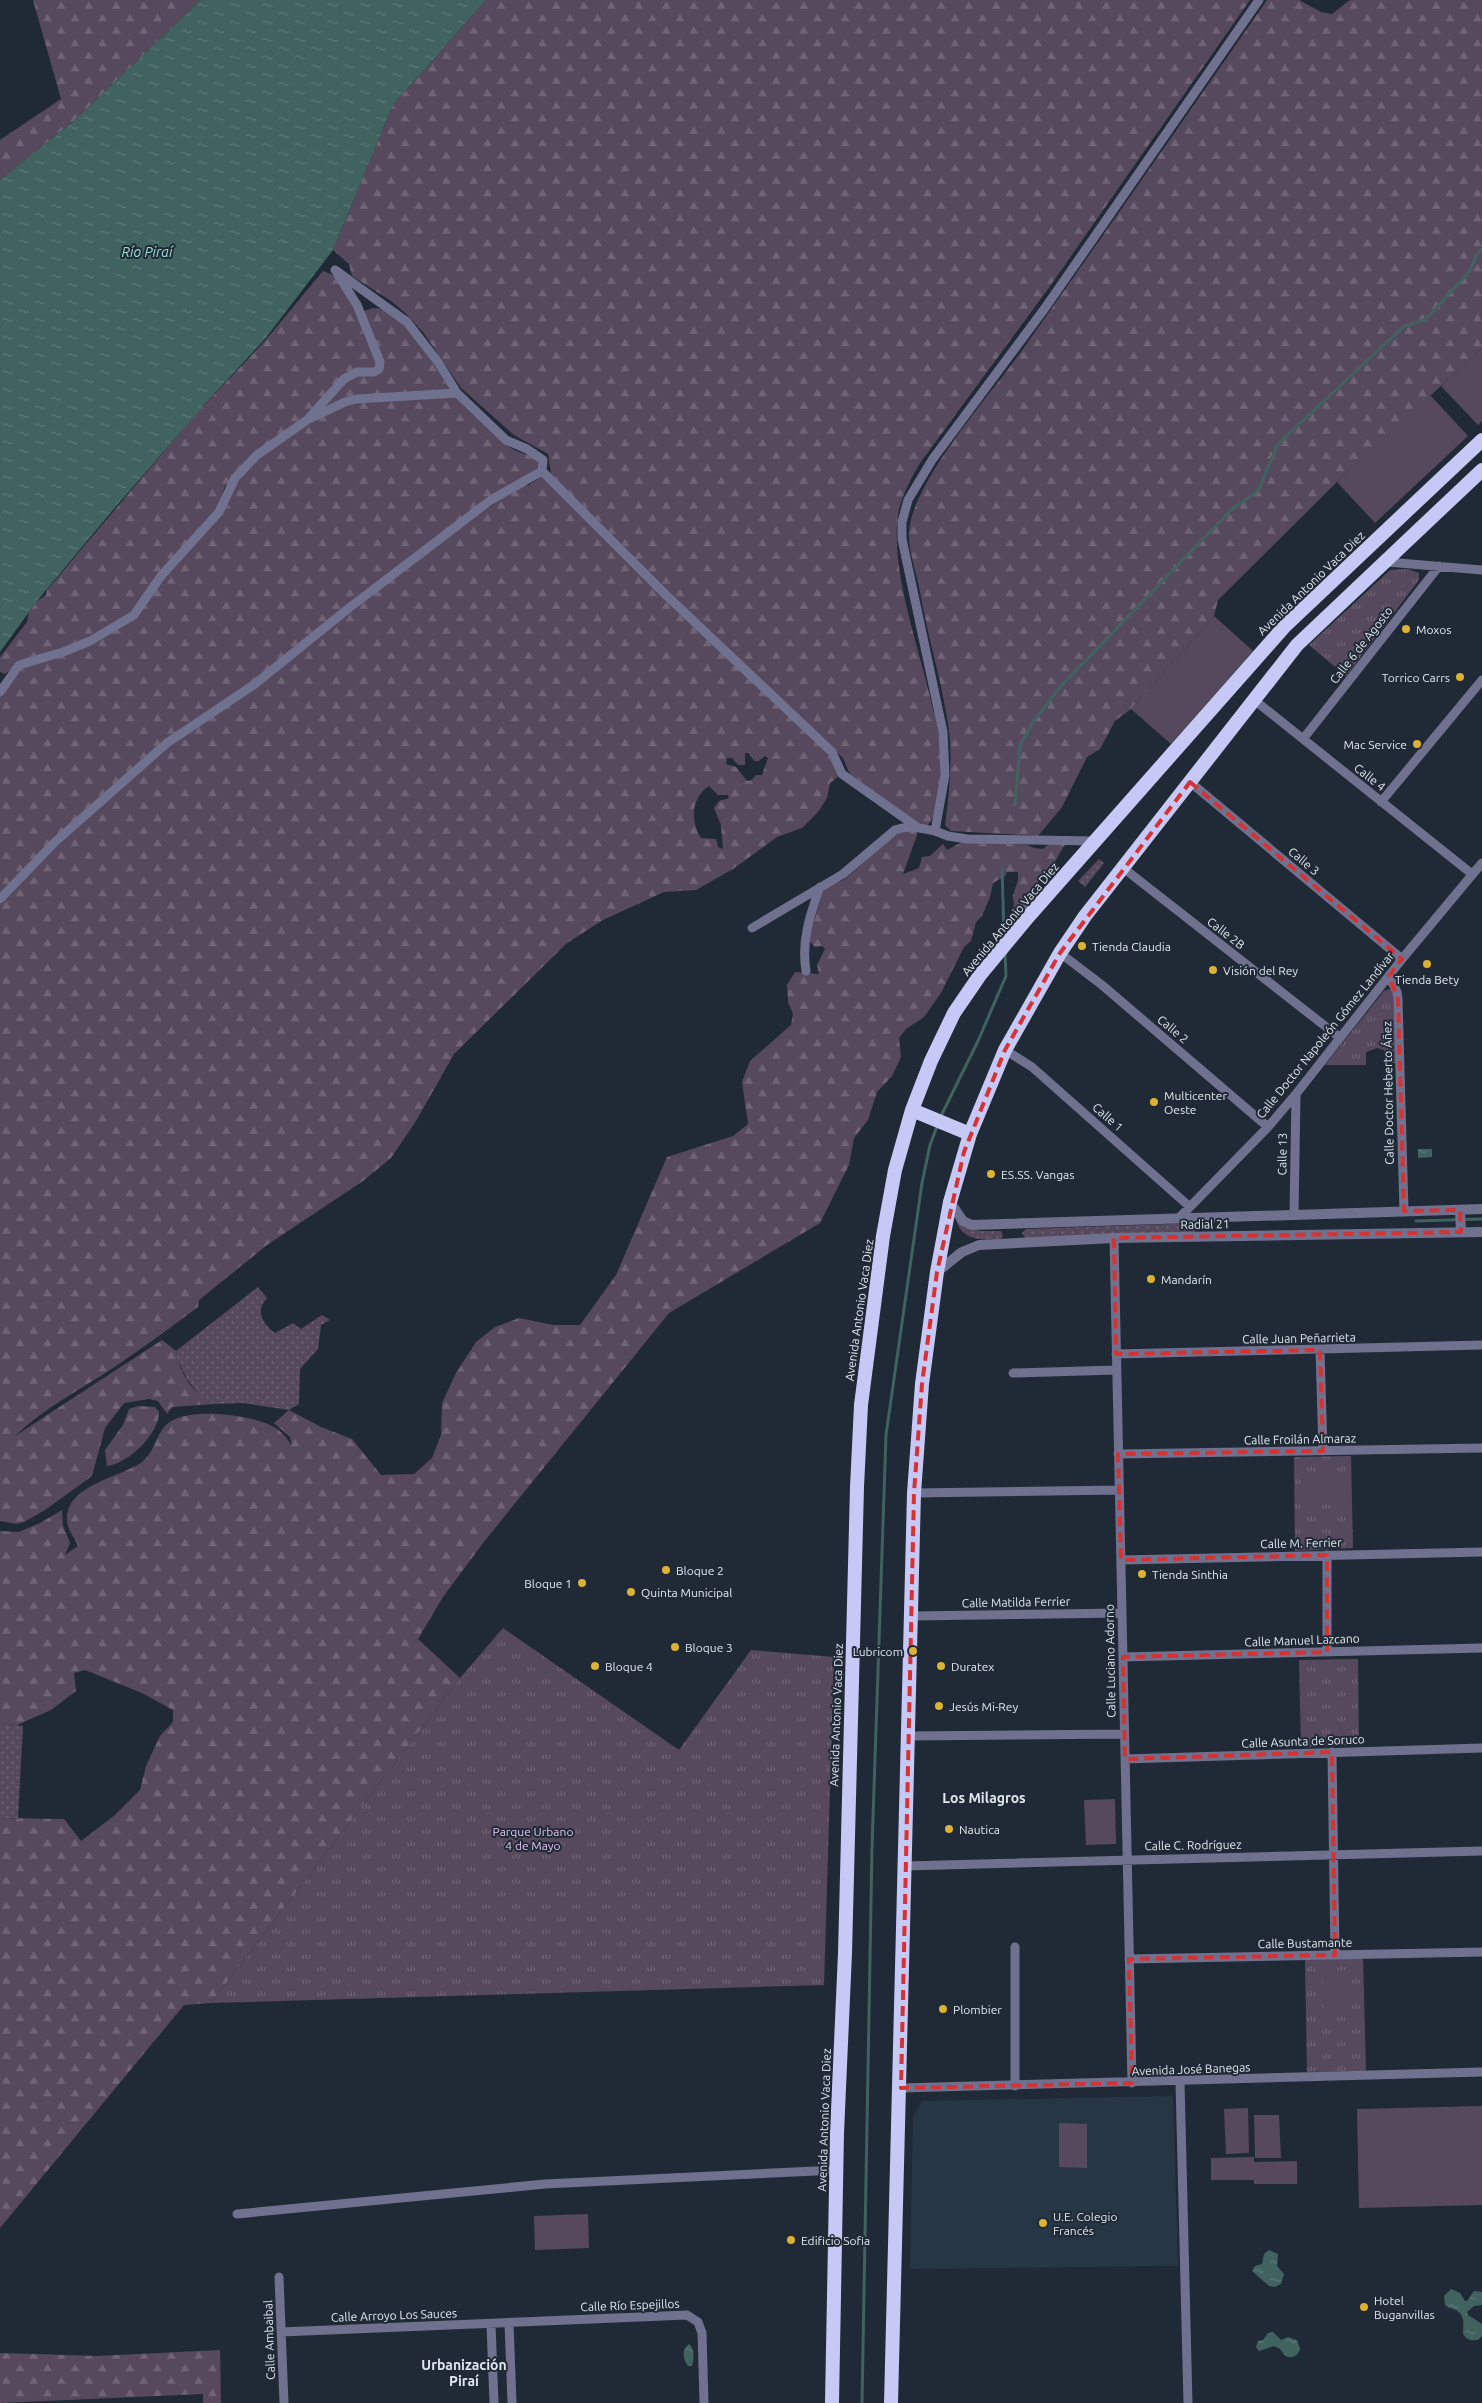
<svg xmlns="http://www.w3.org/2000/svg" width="1482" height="2403" font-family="Ubuntu,sans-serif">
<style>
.built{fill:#273645}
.grass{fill:url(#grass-dots)}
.forest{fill:url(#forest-firs);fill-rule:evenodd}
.park{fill:url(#park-tufts)}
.pitch{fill:#57495d}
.water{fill:url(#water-ripples)}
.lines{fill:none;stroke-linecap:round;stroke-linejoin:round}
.stream{stroke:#41635f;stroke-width:3}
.minor{stroke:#6f718e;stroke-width:9}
.tertiary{stroke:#6f718e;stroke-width:10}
.trunk{stroke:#c6c8f5;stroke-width:14}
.marked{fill:none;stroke:#d73232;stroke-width:4;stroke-dasharray:10 6;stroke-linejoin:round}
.poi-dot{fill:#dcb233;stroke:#202a36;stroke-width:2}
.labels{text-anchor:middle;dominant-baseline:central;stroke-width:4;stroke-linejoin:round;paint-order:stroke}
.street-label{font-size:12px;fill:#e1e7ef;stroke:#202a36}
.poi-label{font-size:12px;fill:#e1e7ef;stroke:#202a36;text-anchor:start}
.park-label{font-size:12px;fill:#e1c1ef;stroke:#202a36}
.water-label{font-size:14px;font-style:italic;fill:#9ae0d7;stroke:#202a36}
.neighbourhood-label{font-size:14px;font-weight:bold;fill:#e1e7ef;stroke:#202a36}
</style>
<defs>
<pattern id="grass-dots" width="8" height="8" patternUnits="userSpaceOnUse" patternTransform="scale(1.25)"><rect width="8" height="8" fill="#57495d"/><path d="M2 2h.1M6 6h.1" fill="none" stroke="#6f6375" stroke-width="1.8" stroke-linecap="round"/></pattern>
<pattern id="forest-firs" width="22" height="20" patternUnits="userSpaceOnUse" patternTransform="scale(1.25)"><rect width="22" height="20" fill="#57495d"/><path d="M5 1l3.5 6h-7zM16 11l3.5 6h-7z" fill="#6f6375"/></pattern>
<pattern id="park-tufts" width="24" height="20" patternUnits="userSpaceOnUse" patternTransform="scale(1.25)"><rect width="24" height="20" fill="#57495d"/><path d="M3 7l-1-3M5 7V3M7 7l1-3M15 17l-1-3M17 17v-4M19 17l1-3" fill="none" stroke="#6f6375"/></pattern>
<pattern id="water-ripples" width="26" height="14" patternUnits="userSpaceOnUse" patternTransform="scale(1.25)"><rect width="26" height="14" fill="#41635f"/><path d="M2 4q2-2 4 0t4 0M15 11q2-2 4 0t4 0" fill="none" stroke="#5c7976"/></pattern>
</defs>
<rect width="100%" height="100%" fill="#202a36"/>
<!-- built -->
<path class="built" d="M1173 2096 1178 2266 910 2269 913 2116 922 2101Z"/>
<!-- grass -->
<path class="grass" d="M1099 859 1104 863 1085 887 1078 881Z
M956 1219C968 1233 984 1231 1001 1231L1003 1236 1001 1239C982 1240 961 1241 956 1219Z
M1198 1223V1228L1193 1233 1025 1238 1022 1233 1026 1229Z
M258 1287 267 1298C254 1311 264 1325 275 1333L293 1323 301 1329 322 1315 330 1320 321 1325 318 1349 300 1369 299 1404 289 1410 243 1403 214 1404 202 1399 187 1379 177 1359 176 1351Z
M0 1723 23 1726 18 1818H0Z"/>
<!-- forest -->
<path class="forest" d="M33 0H201L74 121 0 180V140L61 99Z
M486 0H1250L1048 289 920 463C911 479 901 496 898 515 890 573 921 652 933 710 942 732 947 812 926 826L918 823 850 774 843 758 642 567 551 474 548 454 514 435 461 388 423 332 403 311 391 301 352 276 349 264 333 250 393 105Z
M1267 0H1299L1321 12 1332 14 1350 0H1482V348L1337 482 1218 600 1214 616 1131 709 1115 721 1100 749 1087 757 1062 807 1038 836 951 831 945 825C950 788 954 750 946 712 939 672 927 633 920 592 917 573 908 552 909 532 912 481 993 392 1023 349 1105 233 1186 116 1267 0Z
M323 271 338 277 348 292 368 345 373 351 378 369 358 371 225 486 217 509 201 525 133 613 86 638 16 666 5 674 0 672V657L27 622 29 612 37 601 46 595 47 590 195 415 264 342Z
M373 308C407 308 434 364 450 390L382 396 317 408 355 375 381 371 364 311Z
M452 394C471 412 490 432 511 448 520 454 531 454 539 461L537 472 252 683 198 717 0 894V696L11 684 20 669 123 625 201 534 236 480 251 463 296 430 347 404Z
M542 476 830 753 839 776 830 783 827 798 818 812 802 828 777 837 733 869 696 890 664 892 603 920 567 943 454 1054 416 1121 391 1158 363 1181 267 1245 199 1300 198 1307C171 1327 144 1347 116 1366 83 1388 44 1408 15 1436L162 1340 176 1351C179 1372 194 1396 214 1404L172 1407 167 1414 158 1401 149 1399 124 1403 105 1428 92 1476 45 1510 24 1522 16 1524 0 1521V903L65 838 172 744 285 663 470 518 520 486 529 485ZM745 753H749L754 761H759L765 756 768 758 762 775H756L752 780 747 781 736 767 726 764 727 758H732L738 765H745ZM709 786 718 795H728L729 798 719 801 714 808 721 825 723 849 718 847 716 839 701 838C690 821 691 798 709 786Z
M903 831H916L917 835 903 874 919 868 922 857 930 856 943 844 947 850 962 842 1027 845 1034 848 1043 849 1050 843 1066 844C1055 856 1055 873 1039 879L1033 900 1022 913 1014 910 1013 895 1018 880V872H1007L1005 876 993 883 990 897 982 916 976 922 971 941 964 947 941 993 924 1017 906 1029 899 1038 901 1057 892 1076 877 1092 868 1120 854 1138 849 1165 820 1223 669 1313 483 1543 443 1597 418 1639 460 1678 211 2003 184 2005 0 2228V1818L64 1819 81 1841 115 1815 140 1790 146 1766 160 1736 173 1722V1710L142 1693 85 1670 74 1673 76 1691 51 1710 17 1725 0 1723V1531L19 1532 40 1523 62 1510 63 1526 70 1543 65 1555 78 1546C75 1538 70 1533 68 1526 59 1486 120 1478 142 1462 156 1451 156 1431 170 1422 191 1407 253 1415 274 1427 282 1431 287 1439 292 1446L290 1437 274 1423 289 1410 321 1427 352 1439 381 1475 414 1474 432 1458 441 1435 442 1403 456 1373 476 1342 495 1327 519 1318 553 1325H580L616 1275 667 1157 733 1136 748 1124 742 1082 750 1061 791 1025 793 1014 788 1002 787 985 795 972 819 974 817 965 825 949 822 946 815 947 808 940 823 892C829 884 838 884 846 878 865 863 881 842 903 831Z
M138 1406 155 1407 159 1412C159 1434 128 1464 107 1466L105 1450 123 1425 129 1409Z
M220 2350 221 2403H203V2394L0 2403V2353L97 2356Z"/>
<!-- park -->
<path class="park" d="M1408 569 1419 573V580L1346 676 1309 645 1390 570Z
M1389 989 1395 992 1397 1063 1386 1064 1384 1050 1377 1048 1366 1052V1065H1325L1384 991Z
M1351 1456 1353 1548 1295 1551 1294 1457Z
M503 1628 679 1750 751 1650 834 1657 824 1985 211 2003 460 1678Z
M1358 1659 1359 1745 1301 1747 1299 1660Z
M1363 1958 1366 2071 1307 2072 1305 1960Z"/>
<!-- pitch -->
<path class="pitch" d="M1482 348V421L1478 425 1441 386Z
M1430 395 1468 436 1375 523 1337 482Z
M1214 616 1253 651 1171 744 1131 709Z
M1301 1477H1345V1501H1301Z
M1115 1799 1116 1844 1086 1845 1084 1800Z
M1349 1970V2014H1323V1971Z
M1482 2106V2205L1359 2208 1357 2109Z
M1248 2108 1249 2153 1226 2154 1224 2109Z
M1254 2115H1279L1281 2158H1255Z
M1059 2123 1087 2124V2168L1059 2167Z
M1254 2157V2162L1297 2161V2184H1254V2180H1211V2158Z
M588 2214 589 2248 535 2250 534 2216Z"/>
<!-- water -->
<path class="water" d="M201 0H486L393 105 333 250 265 339 205 404 113 510 37 601 0 652V180L74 121Z
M1418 1149H1432V1157L1418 1158Z
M1269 2250 1278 2254 1277 2266 1284 2274 1281 2284 1275 2287 1269 2286 1252 2271 1255 2266 1262 2264 1264 2254Z
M1451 2289 1460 2293 1465 2301H1467L1474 2291 1482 2292V2305L1474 2306 1467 2312 1468 2315 1482 2324V2336L1478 2340C1471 2341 1467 2340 1463 2334 1463 2325 1466 2316 1456 2310 1452 2308 1449 2309 1445 2305L1444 2296Z
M1273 2332 1281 2340 1288 2337 1297 2340 1300 2349C1298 2356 1292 2359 1285 2356L1280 2349 1274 2346 1259 2351 1256 2347 1258 2341 1263 2340 1268 2333Z
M689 2344C695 2349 694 2359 692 2366H688C683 2359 681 2350 689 2344Z"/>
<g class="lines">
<!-- stream -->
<path class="stream" d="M1015 805 1020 745 1033 722 1061 686 1231 510 1258 491 1278 444 1403 327 1426 319 1469 272 1477 254 1482 249
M1002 867 1004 937
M940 1118 978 1041 1006 976 1005 951
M1416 1221 1482 1219
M862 2403 872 1847 886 1435 922 1183 930 1145 938 1124"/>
<!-- minor -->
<path class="minor" d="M335 270 407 322 438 362 457 393 506 440 527 449 543 460 542 471 666 595 832 752 842 774 917 827
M309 419 345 402 357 399 457 393
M1387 562 1482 570
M0 692 19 665 63 652 90 641 134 615 161 576 219 512 235 478 257 455 307 420 344 379 357 372H374L379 369 380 362 357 305 337 273
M1253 699 1472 874
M1303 739 1439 566
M1190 782 1402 959
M1381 802 1482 680
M935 831 948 836 967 839 1096 841
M1122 867 1339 1037
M0 899 55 842 167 743 255 684 349 608 491 500 542 471
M752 928 843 874 895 830C909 825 921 828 935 831L945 775 943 732 902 539V522L908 500 932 460 1045 308 1259 0
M1060 953 1102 985 1268 1127
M806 971C801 941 810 915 820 887
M1389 976 1397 992 1398 999 1404 1211
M1005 1050 1032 1067 1190 1207
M1294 1214 1296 1094
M1180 1217 1268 1127 1296 1094 1402 959 1482 863
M1114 1238 1132 2083
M1320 1350 1323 1451
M1116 1354 1482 1345
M1013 1373 1116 1370
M1118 1454 1482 1448
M914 1493 1119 1490
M1327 1555V1652
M1121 1560 1482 1552
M912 1616 1122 1613
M1123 1657 1482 1648
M909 1736 1124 1734
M1332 1752 1335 1955
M1125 1759 1482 1748
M905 1866 1482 1851
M1129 1959 1482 1952
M1180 2082 1188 2403
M1015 2086V1947
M901 2088 1482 2072
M237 2214 545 2184 837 2170
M279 2277 284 2403
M509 2323 512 2403
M491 2324 494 2403
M281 2332 687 2315 698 2322 702 2333 704 2403"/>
<!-- tertiary -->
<path class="tertiary" d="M950 1202 963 1221 972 1225 1482 1209
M1460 1210 1461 1232
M937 1272 962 1252 979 1245 1114 1238 1482 1232"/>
<!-- trunk -->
<path class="trunk" d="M912 1110 970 1134
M832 2403 837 2133 845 1953 857 1487 861 1405 883 1236 895 1170 912 1110 931 1061 954 1013 980 975 1028 917 1284 627 1482 440
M891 2403 914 1493 922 1384 937 1272 950 1202 970 1134 1005 1050 1060 953 1085 916 1297 645 1482 470"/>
</g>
<!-- marked area -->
<path class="marked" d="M1190 782 1402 959 1389 976 1398 999 1404 1211 1460 1210 1461 1232 1114 1238 1116 1354 1320 1350 1323 1451 1118 1454 1121 1560 1327 1555V1652L1123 1657 1125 1759 1332 1752 1335 1955 1129 1959 1132 2083 901 2088 914 1493 922 1384 937 1272 964 1152 1005 1050 1060 953Z"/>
<!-- markers -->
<g class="poi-dot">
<circle cx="1406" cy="629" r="5"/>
<circle cx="1460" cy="677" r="5"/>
<circle cx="1417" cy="744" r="5"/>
<circle cx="1082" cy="946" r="5"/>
<circle cx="1427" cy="964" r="5"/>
<circle cx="1213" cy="970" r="5"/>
<circle cx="1154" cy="1102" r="5"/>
<circle cx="991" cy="1174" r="5"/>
<circle cx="1151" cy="1279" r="5"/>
<circle cx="666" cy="1570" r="5"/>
<circle cx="1142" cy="1574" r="5"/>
<circle cx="582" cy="1583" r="5"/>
<circle cx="631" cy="1592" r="5"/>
<circle cx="675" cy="1647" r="5"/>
<circle cx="913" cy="1651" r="5"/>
<circle cx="595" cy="1666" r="5"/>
<circle cx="941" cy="1666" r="5"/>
<circle cx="939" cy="1706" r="5"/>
<circle cx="949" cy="1829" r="5"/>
<circle cx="943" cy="2009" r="5"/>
<circle cx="1043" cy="2223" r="5"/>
<circle cx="791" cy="2240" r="5"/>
<circle cx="1364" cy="2307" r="5"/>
</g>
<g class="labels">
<!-- street labels -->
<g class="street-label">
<text transform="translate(1311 583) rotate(-44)">Avenida Antonio Vaca Diez</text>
<text transform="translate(1361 645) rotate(-52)">Calle 6 de Agosto</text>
<text transform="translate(1370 777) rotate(38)">Calle 4</text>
<text transform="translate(1304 861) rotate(40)">Calle 3</text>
<text transform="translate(1010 919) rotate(-50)">Avenida Antonio Vaca Diez</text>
<text transform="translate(1226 933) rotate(38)">Calle 2B</text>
<text transform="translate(1173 1029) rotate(40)">Calle 2</text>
<text transform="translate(1325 1035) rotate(-51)">Calle Doctor Napoleón Gómez Landívar</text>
<text transform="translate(1388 1093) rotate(-91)">Calle Doctor Heberto Áñez</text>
<text transform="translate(1108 1117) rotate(41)">Calle 1</text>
<text transform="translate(1282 1154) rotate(-89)">Calle 13</text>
<text transform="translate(1205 1224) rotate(-1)">Radial 21</text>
<text transform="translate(859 1310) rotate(-82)">Avenida Antonio Vaca Diez</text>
<text transform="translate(1299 1338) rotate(-1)">Calle Juan Peñarrieta</text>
<text transform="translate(1300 1439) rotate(-1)">Calle Froilán Almaraz</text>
<text transform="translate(1301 1543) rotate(-1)">Calle M. Ferrier</text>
<text transform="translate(1016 1602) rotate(-1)">Calle Matilda Ferrier</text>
<text transform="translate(1302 1640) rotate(-2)">Calle Manuel Lazcano</text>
<text transform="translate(1110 1661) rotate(-91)">Calle Luciano Adorno</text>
<text transform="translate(836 1715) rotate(-88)">Avenida Antonio Vaca Diez</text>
<text transform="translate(1303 1741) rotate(-2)">Calle Asunta de Soruco</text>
<text transform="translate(1193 1845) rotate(-1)">Calle C. Rodríguez</text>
<text transform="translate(1305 1943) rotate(-1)">Calle Bustamante</text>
<text transform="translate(1191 2069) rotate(-2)">Avenida José Banegas</text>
<text transform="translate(824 2120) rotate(-88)">Avenida Antonio Vaca Diez</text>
<text transform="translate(630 2305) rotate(-2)">Calle Río Espejillos</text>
<text transform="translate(394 2315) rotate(-2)">Calle Arroyo Los Sauces</text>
<text transform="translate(269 2340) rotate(-92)">Calle Ambaibal</text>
</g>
<!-- poi labels -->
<g class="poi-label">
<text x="1416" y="629">Moxos</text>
<text x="1450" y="677" text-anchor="end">Torrico Carrs</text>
<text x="1407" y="744" text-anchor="end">Mac Service</text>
<text x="1092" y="946">Tienda Claudia</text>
<text x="1223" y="970">Visión del Rey</text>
<text x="1427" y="979" text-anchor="middle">Tienda Bety</text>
<text x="1164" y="1095">Multicenter<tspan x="1164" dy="14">Oeste</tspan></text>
<text x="1001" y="1174">ES.SS. Vangas</text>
<text x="1161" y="1279">Mandarín</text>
<text x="676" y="1570">Bloque 2</text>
<text x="1152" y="1574">Tienda Sinthia</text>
<text x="572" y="1583" text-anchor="end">Bloque 1</text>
<text x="641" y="1592">Quinta Municipal</text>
<text x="685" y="1647">Bloque 3</text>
<text x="903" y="1651" text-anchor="end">Lubricom</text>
<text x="605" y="1666">Bloque 4</text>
<text x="951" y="1666">Duratex</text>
<text x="949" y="1706">Jesús Mi-Rey</text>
<text x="959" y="1829">Nautica</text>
<text x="953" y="2009">Plombier</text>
<text x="1053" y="2216">U.E. Colegio<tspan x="1053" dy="14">Francés</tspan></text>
<text x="801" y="2240">Edificio Sofia</text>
<text x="1374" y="2300">Hotel<tspan x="1374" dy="14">Buganvillas</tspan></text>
</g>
<!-- park labels -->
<g class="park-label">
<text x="533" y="1831">Parque Urbano<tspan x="533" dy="14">4 de Mayo</tspan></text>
</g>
<!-- water labels -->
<g class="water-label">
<text x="147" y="252">Río Piraí</text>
</g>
<!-- neighbourhood labels -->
<g class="neighbourhood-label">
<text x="984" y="1798">Los Milagros</text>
<text x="464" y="2365">Urbanización<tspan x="464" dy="16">Piraí</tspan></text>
</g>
</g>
</svg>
